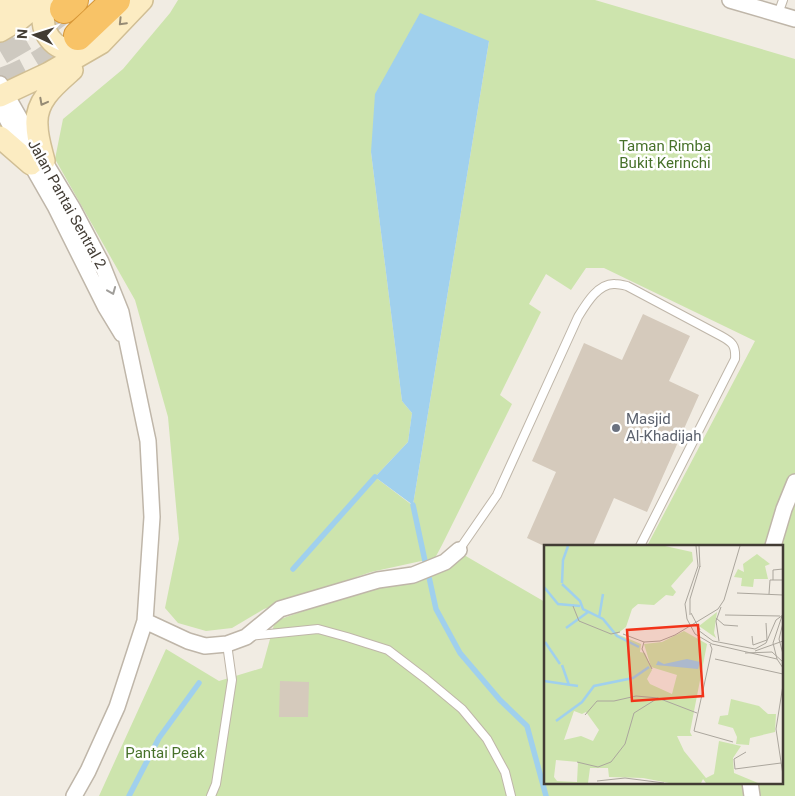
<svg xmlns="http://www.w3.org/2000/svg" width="795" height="796" font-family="Roboto,sans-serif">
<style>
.green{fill:#cde4ad;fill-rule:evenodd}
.water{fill:#a0d0ed}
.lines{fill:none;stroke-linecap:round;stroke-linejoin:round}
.stream{stroke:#a0d0ed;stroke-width:5.5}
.building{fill:#d5cabc}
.highway-tunnel{stroke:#cec9c0;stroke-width:28;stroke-dasharray:28 14;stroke-linecap:butt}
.lane-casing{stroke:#bfb6a9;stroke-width:10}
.street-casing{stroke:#bfb6a9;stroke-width:18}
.secondary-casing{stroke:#d0be94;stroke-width:24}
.highway-casing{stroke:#d79737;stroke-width:30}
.lane{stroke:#fff;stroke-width:8}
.street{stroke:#fff;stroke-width:15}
.secondary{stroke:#fcecc2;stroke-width:21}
.highway{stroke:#f8c367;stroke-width:28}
.oneway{stroke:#968b74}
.oneway2{stroke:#a09e9a}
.worship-dot{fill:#6b7280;stroke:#fff;stroke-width:2}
.labels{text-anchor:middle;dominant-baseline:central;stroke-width:5;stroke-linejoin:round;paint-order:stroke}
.park-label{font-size:15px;fill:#47712a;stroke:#fff}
.street-label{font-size:15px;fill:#423c34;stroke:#fff}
.worship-label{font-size:15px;fill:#5b616d;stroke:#fff;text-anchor:start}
.inset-river{fill:none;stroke:#a0d0ed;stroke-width:2.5}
.inset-road{fill:none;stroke:#aba69d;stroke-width:1}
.view{fill:#f23319;fill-opacity:0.15;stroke:#f23319;stroke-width:2.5}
.inset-edge{fill:none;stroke:#423c34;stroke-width:2.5}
</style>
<rect width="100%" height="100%" fill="#f1ece3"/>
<!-- green -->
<path class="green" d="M178 0H595L795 59V796H99L166 649 219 681 262 668 275 621 464 555 545 602V782H781V546H647L755 341 604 268H586L571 290 546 274 529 304 541 312 500 395 512 404 442 545 435 558 371 572 264 609 232 628 206 631 178 623 165 608 179 539 168 417 135 300 55 159 63 119 123 69 170 13ZM489 41 413 505H412L375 477 408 442 412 413 402 401 371 152Z"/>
<!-- water -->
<path class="water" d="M420 13 489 41 413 505 375 477 408 442 412 413 402 401 371 152 375 94Z"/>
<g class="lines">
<!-- stream -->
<path class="stream" d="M413 505 425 561
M293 569 375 477
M429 577 436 609 460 653 500 700 527 726 546 796
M129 796 159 738 199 683"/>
</g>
<!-- building -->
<path class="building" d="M643 314 690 336 669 381 699 395 647 512 614 498 593 546H544L527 538 556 472 532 461 584 343 622 360Z
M280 681 309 682 308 717H279Z"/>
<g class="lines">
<!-- highway-tunnel -->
<path class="highway-tunnel" d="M0 51 36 30 63 9
M0 82C29 74 55 54 78 36"/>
<!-- lane casing -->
<g class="lane-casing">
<path id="lane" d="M778 14 783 0
M459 550 497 495 578 317C586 304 598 283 615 284 619 284 623 285 627 286L721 336C732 342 736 345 735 359L640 546
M250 636 318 629 347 637 388 650 426 679 462 709 487 739 505 772 511 796
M211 796 216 784 232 680 227 644"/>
</g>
<!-- street casing -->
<g class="street-casing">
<path id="street" d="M730 0 795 19
M0 84 44 161 73 209 101 262 121 312 148 441 152 517 145 621 117 707 88 771 74 796
M0 106 31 164 55 206 105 306 122 334
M773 546 784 509 795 482
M145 621 188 641 205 646 227 644 246 637 280 609 378 580 413 575 445 562 459 550
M750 782 752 796"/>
</g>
<!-- secondary casing -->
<g class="secondary-casing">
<path id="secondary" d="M47 0C41 16 41 32 55 44 59 47 64 49 69 50 76 50 83 48 89 46
M0 9C12 11 25 6 36 1
M0 31 20 19 43 0
M0 96 49 73 101 43 142 0
M0 137 31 164
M44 161C41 149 37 137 37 125 35 101 55 85 72 70"/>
</g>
<!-- highway casing -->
<g class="highway-casing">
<path id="highway" d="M64 9 74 0
M78 36 116 0"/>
</g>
<!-- lane -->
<use href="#lane" class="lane"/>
<!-- street -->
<use href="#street" class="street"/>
<!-- secondary -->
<use href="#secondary" class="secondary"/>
<!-- highway -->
<use href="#highway" class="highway"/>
</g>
<!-- one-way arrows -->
<defs><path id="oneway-chevron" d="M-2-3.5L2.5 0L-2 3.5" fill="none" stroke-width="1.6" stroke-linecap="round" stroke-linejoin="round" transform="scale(1.25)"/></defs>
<g class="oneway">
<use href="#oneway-chevron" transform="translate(122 22) rotate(134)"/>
<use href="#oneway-chevron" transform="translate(43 102) rotate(118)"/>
</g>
<use class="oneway2" href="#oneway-chevron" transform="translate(112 291) rotate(68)"/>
<!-- markers -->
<circle class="worship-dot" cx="616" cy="428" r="5"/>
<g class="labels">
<!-- park labels -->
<g class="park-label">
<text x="665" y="146">Taman Rimba<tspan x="665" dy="17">Bukit Kerinchi</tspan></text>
<text x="165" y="753">Pantai Peak</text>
</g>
<!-- street labels -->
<g class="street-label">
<text transform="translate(67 204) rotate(61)">Jalan Pantai Sentral 2</text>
</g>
<!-- worship labels -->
<g class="worship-label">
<text x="626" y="419">Masjid<tspan x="626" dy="17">Al-Khadijah</tspan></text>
</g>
</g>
<!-- overview -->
<g transform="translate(544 545)">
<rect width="239" height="239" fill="#f1ece3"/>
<path d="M0 1H121L148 7 149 16 127 41 132 47 129 51 122 50 110 60 94 59 88 64 82 82 73 89 97 99 96 107 101 108 108 125 103 134 106 139 128 149 133 130 107 122 100 99 118 97 140 86 163 99 146 187 148 191H133L140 206 162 233 170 229 175 196 197 201 189 213 190 228 214 238H162L159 234 157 238H125L99 233 65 232 64 223H46L44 238H0ZM30 166 38 169 42 167 55 185 49 196 37 191 20 195ZM12 215 34 217 33 237 13 236 10 232ZM213 9 226 19 221 21 224 34H210L209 42 197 41 198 33 190 32 194 24 200 27 199 19ZM173 67 170 88 172 93 155 81ZM187 154 215 161 224 169H232L231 187 206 193 205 200 192 199 193 192 189 183 174 179 176 171 184 170Z" fill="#cde4ad" fill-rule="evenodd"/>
<path d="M143 114 156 117 154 124 112 120 114 116 120 119Z" fill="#a0d0ed"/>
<path class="inset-river" d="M18 38 19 15 24 1M18 39 36 56 39 64 59 74 73 91 95 102M0 42 14 59 36 61M55 73 59 49M22 83 44 67M1 97 16 119M18 120 25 140M0 136 34 141M12 176 38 157 50 141 89 133 105 122"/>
<path class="inset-road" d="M152 1 154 21 141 59 143 74 151 89 168 99 233 114M155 1 156 22M229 35V25L239 24M193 48 239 50M225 49 226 35H239M29 61 35 76 67 89 76 87M147 68 156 85M239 68 229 98 233 114 239 123M146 70V54L156 21M181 70 236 71M172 73 180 80 194 81M239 78 235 94 239 109M154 85 169 96 211 104 222 98 232 75 239 70M79 89 100 97 116 96 131 90 174 64 180 55 196 1M208 91 209 100 223 95 222 78M175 96 172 76 177 62M100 97 98 104 108 124M166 99 168 104 150 186 189 197M211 106 239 96M201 108 228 107 239 117M171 114 239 129M239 140 232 184 239 230M41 170 53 156H70L92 151 114 153 153 168M202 207 190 214 191 224 237 218M33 217 54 222 67 217 81 199 90 168 114 153M53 236 81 233 120 238"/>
<path class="view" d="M154 80 159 151 88 156 83 85Z"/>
<rect width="239" height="239" class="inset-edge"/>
</g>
<!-- north arrow -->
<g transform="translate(35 35) rotate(274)" stroke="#ffffff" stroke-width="4" paint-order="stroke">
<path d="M0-4L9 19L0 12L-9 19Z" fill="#423c34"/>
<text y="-8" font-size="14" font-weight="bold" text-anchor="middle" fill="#423c34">N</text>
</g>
</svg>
